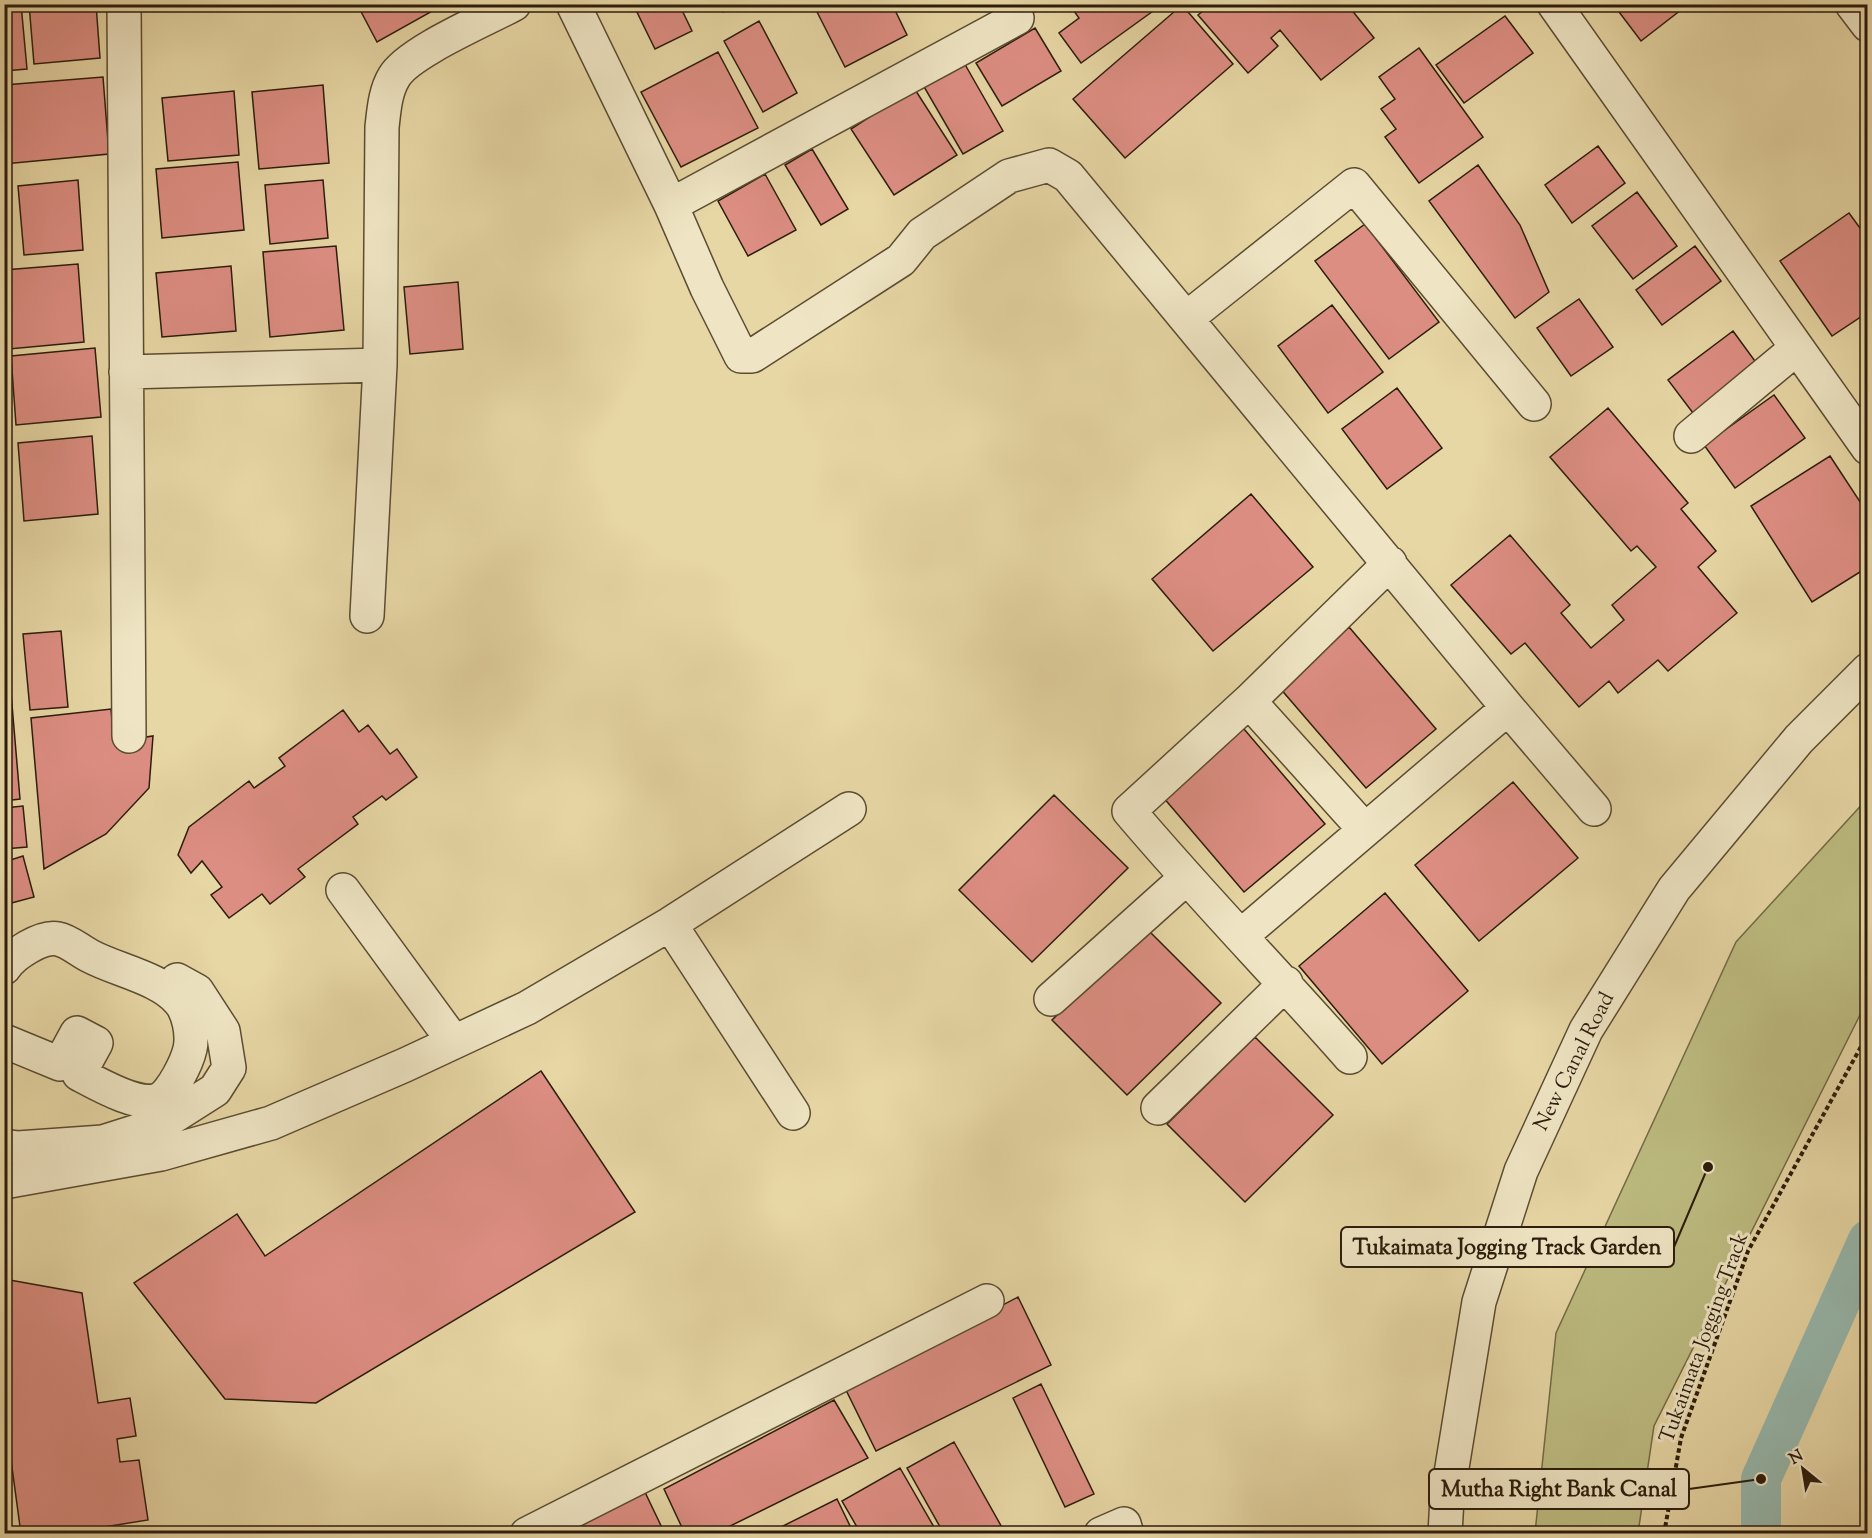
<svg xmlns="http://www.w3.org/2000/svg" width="1872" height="1538" font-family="'Sorts Mill Goudy',serif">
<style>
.green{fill:#bdbc81;stroke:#746c46;stroke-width:1.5}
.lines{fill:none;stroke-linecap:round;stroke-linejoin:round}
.canal{stroke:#97b8ad;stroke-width:40}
.building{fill:#dd8e83;stroke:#2c1d0c;stroke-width:1.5}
.minor-casing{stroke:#5b4c32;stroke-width:36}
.path{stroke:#2c1d0c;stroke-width:4;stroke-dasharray:4.5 3;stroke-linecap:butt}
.minor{stroke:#efe5c4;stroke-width:33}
.labels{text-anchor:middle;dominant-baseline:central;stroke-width:6;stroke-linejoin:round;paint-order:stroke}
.street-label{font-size:21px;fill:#2c1d0c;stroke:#efe5c4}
.leader{fill:none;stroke:#2c1d0c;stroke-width:2}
.callout-dot{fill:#2c1d0c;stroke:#efe5c4;stroke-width:2}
.callout{fill:#efe5c4;stroke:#2c1d0c;stroke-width:2}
.callout-label{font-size:22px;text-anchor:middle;font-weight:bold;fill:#2c1d0c}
</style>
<rect width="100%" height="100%" fill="#e7d7a5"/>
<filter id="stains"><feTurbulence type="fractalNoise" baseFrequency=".00333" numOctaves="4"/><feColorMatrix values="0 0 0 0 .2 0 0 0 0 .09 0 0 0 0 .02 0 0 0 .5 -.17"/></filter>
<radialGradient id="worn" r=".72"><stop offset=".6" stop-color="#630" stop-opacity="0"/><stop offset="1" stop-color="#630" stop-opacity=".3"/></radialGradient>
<!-- green -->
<path class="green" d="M1867 799V1001L1654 1426 1638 1533H1535L1556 1333 1736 942Z"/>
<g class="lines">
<!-- canal -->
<path class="canal" d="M1761 1534V1479L1868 1240"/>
</g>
<!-- building -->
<path class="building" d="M4 4H21L27 69 4 71Z
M29 4H96L100 58 34 64Z
M357 4H433L436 9 377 42Z
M633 4H679L692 31 655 49Z
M719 4H736L723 12Z
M813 4H892L907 35 845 67Z
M1069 4H1159L1160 6 1081 63 1059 33 1079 18Z
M1211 4H1347L1374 38 1321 80 1280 30 1271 38 1278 46 1248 73 1198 15Z
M1613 4H1685L1686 6 1641 41Z
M1182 5 1233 64 1125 158 1073 99Z
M1505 16 1533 53 1464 103 1436 65Z
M759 21 797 93 763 112 724 41Z
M1035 28 1061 71 1002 106 976 63Z
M1419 48 1483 137 1419 183 1385 137 1396 129 1381 109 1395 99 1379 77Z
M718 52 758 128 681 167 641 92Z
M963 61 1003 131 963 154 923 85Z
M103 77 109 154 4 164V85Z
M323 85 329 163 259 169 252 92Z
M914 88 957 155 894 195 851 129Z
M234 91 239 155 168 161 162 98Z
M1598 146 1625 183 1572 223 1545 185Z
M812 149 848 209 821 225 785 165Z
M238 162 244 230 162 238 156 169Z
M1478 165 1520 225 1549 292 1515 318 1429 201Z
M765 174 796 230 748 256 718 201Z
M78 180 83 250 24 255 18 186Z
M323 180 328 238 270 244 265 185Z
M1637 192 1677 246 1633 279 1592 226Z
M1849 213 1868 239V312L1832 336 1780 261Z
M1365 224 1439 322 1389 359 1315 261Z
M336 246 344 330 270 337 263 252Z
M1695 246 1721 281 1662 325 1636 290Z
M78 264 84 342 9 349 4 270Z
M231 266 236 331 162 337 156 273Z
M458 282 463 349 410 354 404 287Z
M1579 299 1613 347 1571 376 1537 328Z
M1332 305 1383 372 1328 413 1278 346Z
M1733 331 1763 372 1699 421 1668 380Z
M95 348 101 417 16 425 11 356Z
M1397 388 1442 448 1387 489 1342 429Z
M1774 395 1805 438 1735 488 1704 445Z
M1608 408 1688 503 1681 509 1716 551 1698 567 1737 613 1668 671 1658 660 1618 693 1609 681 1579 707 1525 643 1511 654 1451 585 1510 535 1570 605 1561 613 1591 648 1624 620 1612 605 1656 567 1637 546 1631 551 1550 457Z
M92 436 98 514 24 521 18 443Z
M1830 456 1868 514V567L1812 602 1751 506Z
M1251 494 1313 567 1213 651 1152 579Z
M1349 627 1436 729 1366 788 1279 687Z
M61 631 68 707 30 710 23 634Z
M10 681 20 799 4 801V682Z
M111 709 114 742 153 736 149 788 106 834 44 869 31 718Z
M343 710 359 732 368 725 390 754 397 749 417 777 386 800 382 796 353 817 358 824 298 869 305 877 270 904 262 894 229 918 211 895 222 887 202 861 191 873 178 855 189 827 249 781 254 788 285 766 279 758Z
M1238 722 1325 824 1244 892 1157 790Z
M1513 782 1578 858 1479 941 1415 865Z
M1054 795 1128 868 1032 962 959 890Z
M23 806 27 847 4 849V808Z
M23 856 34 897 4 905V862Z
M1385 893 1468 991 1382 1064 1299 966Z
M1146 928 1221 1003 1127 1095 1052 1020Z
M1255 1037 1333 1115 1245 1202 1167 1124Z
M541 1071 635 1212 316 1403 225 1399 134 1283 237 1214 265 1256Z
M4 1279 82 1293 98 1403 130 1398 136 1436 117 1439 120 1462 139 1460 148 1520 60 1534H21L4 1408Z
M1018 1297 1051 1365 876 1451 845 1388Z
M1041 1384 1094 1494 1065 1507 1013 1398Z
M834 1400 868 1458 714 1534H685L664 1489Z
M954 1442 1004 1531 999 1534H944L907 1468Z
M900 1468 938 1534H861L842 1501Z
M643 1488 665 1534H548Z
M837 1499 854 1534H776L775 1530Z"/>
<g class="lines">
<!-- minor casing -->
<g class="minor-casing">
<path id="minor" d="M124 4 129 736
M573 4 671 205 707 288 741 356H752L901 260 922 234 1009 176 1049 165 1068 176 1508 708 1594 809
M1554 4 1868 448
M1852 4 1868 25
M671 205 1017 18 1009 4
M1187 318 1354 185 1534 404
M126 372 380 365
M1691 436 1797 348
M367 616 380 365 382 127C384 110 385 92 394 77 408 52 487 19 514 4
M1249 701 1365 830
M343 890 454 1042
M670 924 793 1113
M1241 936 1508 708
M4 968C12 955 42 935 58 939 69 941 80 951 90 956 116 970 160 978 179 1001 189 1012 193 1035 190 1049 187 1062 172 1093 160 1099 141 1109 96 1083 79 1074L96 1043 77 1033 60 1064 4 1041
M1051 999 1186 878
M1350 1057C1277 974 1200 895 1129 811L1249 701 1390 563
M1158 1108 1286 983
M4 1146 18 1148 103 1142 163 1123 215 1090 229 1068 223 1031 197 991 177 980
M4 1182 161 1154 271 1123 405 1065 527 1008 670 924 849 809
M527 1534 987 1301
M1101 1534 1124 1524 1127 1534
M1445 1534 1447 1498 1479 1302 1521 1171 1586 1030 1674 889 1799 739 1868 670"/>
</g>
<!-- path -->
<path class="path" d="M1664 1534 1681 1438 1748 1251 1868 1034"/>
<!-- minor -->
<use href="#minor" class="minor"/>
</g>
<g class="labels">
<!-- street labels -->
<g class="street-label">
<text transform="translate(1575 1062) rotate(-63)">New Canal Road</text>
<text transform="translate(1705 1338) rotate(-70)">Tukaimata Jogging Track</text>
</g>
</g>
<!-- callouts -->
<path class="leader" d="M1708 1167L1674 1247M1761 1479L1689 1489"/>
<g class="callout-dot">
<circle cx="1708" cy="1167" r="6"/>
<circle cx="1761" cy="1479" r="6"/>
</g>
<g class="callout">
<rect x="1341" y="1227" width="333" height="40" rx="6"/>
<rect x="1429" y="1469" width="260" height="40" rx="6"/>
</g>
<g class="callout-label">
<text x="1507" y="1254">Tukaimata Jogging Track Garden</text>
<text x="1559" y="1496">Mutha Right Bank Canal</text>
</g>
<!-- margin -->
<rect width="1872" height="1538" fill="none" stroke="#e7d7a5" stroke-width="24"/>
<rect x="6" y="6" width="1860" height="1526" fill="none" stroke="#2c1d0c" stroke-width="3"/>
<rect x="12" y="12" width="1848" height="1514" fill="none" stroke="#2c1d0c" stroke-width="1.5"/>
<!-- north arrow -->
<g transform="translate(1803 1469) rotate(330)" stroke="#efe5c4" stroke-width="4.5" paint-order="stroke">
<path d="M0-4.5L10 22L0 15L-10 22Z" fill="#2c1d0c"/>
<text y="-9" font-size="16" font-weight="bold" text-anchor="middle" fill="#2c1d0c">N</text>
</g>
<rect width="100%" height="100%" filter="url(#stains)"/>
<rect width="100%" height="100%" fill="url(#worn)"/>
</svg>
